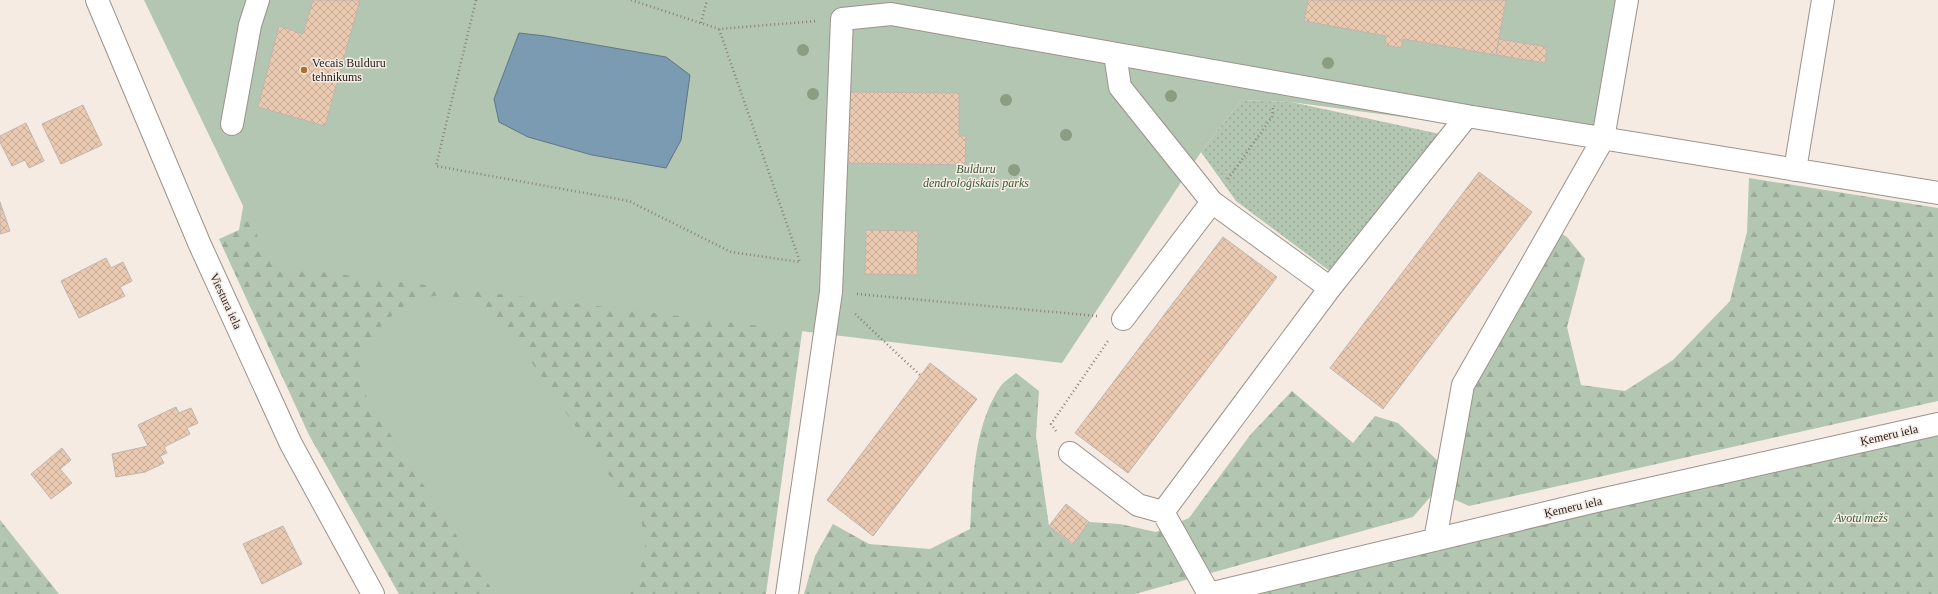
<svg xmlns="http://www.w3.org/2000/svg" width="1938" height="594" font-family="Georgia,serif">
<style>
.forest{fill:url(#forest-firs)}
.park{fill:#b2c6b1;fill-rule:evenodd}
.garden{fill:url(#garden-dots)}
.water{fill:#7a9bb2;stroke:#5f7584}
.building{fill:url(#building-cross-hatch);stroke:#c0b6af}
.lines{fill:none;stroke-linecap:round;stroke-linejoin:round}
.minor-casing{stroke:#9c928b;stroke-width:24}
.path{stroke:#88817c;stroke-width:2.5;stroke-dasharray:1 3;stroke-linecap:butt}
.minor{stroke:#fff;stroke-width:22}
.tree{fill:#8b9d83}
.poi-dot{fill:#ad6e34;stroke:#f5ebe3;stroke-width:1.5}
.labels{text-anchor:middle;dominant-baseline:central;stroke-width:3;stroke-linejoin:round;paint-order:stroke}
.poi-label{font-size:12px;fill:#201c1a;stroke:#f5ebe3;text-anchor:start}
.park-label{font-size:12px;font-style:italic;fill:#355d35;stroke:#f5ebe3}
.street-label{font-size:12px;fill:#201c1a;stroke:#f5ebe3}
</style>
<defs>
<pattern id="forest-firs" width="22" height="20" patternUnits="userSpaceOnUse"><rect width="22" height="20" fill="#b2c6b1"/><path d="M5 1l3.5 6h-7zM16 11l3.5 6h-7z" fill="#99aa98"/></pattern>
<pattern id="garden-dots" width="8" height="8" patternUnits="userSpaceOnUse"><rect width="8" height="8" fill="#b2c6b1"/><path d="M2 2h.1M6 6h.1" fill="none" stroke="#99aa98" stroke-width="1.8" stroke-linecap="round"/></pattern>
<pattern id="building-cross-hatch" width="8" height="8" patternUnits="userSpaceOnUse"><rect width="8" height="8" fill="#e9c9b0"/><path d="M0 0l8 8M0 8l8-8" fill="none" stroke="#c8ac97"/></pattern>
</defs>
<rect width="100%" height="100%" fill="#f5ebe3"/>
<!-- forest -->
<path class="forest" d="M253 150 806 303 766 594H399L309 435 219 239 239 230Z
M1749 178 1938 208V401L1469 506 1444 495 1463 385 1552 228 1567 237 1585 259 1567 327 1581 385 1625 391 1673 360 1730 301 1747 232Z
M1016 373 1039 391 1036 436 1049 526 1072 544 1089 522 1120 524 1156 532 1189 518 1251 434 1292 391 1353 443 1375 416 1398 423 1439 462 1432 495 1413 517 1135 594H804L815 556 833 524 869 544 930 549 970 529C973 482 973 428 1000 387 1003 382 1011 377 1016 373Z
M1938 424V594H1209Z
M0 520 59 594H0Z"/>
<!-- park -->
<path class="park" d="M144 0H1634L1610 145 1291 102 1241 100 1201 152 1062 363 272 266ZM519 33 545 36 666 57V167L592 155 528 137Z
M442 295 463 300 484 308 505 324 642 523 646 554 637 575 624 594H495L367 399C364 385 360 370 363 356 368 335 398 306 418 299 426 297 434 296 442 295Z"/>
<!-- garden -->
<path class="garden" d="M1241 100 1291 102 1440 134 1331 272 1236 201 1201 152Z"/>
<!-- water -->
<path class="water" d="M519 33 545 36 666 57 690 75 681 140 666 168 592 155 528 137 499 122 494 99Z"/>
<!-- building -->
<path class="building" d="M313 0H360L325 126 258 107 279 26 303 34Z
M1308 0H1506L1496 55 1403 39 1401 48 1385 45 1386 36 1304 21Z
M1499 39 1547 47 1545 63 1496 55Z
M848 92 959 93V136H966L965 165 848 163Z
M83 105 102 145 61 164 42 124Z
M26 123 44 161 29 168 25 160 12 166 0 142V136Z
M1479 172 1532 212 1383 409 1330 368Z
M0 202 10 231 0 234Z
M866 230 918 231 917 275 865 274Z
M1223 237 1277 277 1128 473 1075 433Z
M106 258 111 268 123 262 132 281 120 287 125 296 79 318 61 281Z
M930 363 977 399 873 536 827 500Z
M176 407 179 413 191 408 198 423 187 428 190 434 164 447 167 453 160 456 164 463 145 472 116 477 112 454 148 446 138 425Z
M62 448 71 460 60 469 72 483 51 499 31 474Z
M1066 504 1089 522 1073 544 1049 526Z
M283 526 302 564 262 584 243 544Z"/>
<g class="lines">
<!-- minor casing -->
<g class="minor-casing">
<path id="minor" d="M97 0 200 245 291 444 373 594
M232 124 250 25 258 0
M1795 170 1823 0
M1330 288 1467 116
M1123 319 1212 202
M1070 453 1138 505 1163 512 1330 288 1212 202 1120 87 1115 54
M1163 512 1209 594
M1435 540 1463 385 1603 139 1627 0
M787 594 831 292 842 19 891 14 1467 116 1938 193
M1209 594 1596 501 1938 424"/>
</g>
<!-- path -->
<path class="path" d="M476 0 436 166 629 201 731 252 800 262 719 29
M631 0 719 29 816 21
M701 23 707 0
M1228 179 1272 117 1273 108
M857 294 1097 316
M855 314 921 376
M1056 431 1051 424 1108 341"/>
<!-- minor -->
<use href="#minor" class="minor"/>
</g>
<!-- trees -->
<g class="tree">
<circle cx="803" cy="50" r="6"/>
<circle cx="1328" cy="63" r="6"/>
<circle cx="813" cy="94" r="6"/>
<circle cx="1171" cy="96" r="6"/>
<circle cx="1006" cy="100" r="6"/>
<circle cx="1066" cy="135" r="6"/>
<circle cx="1014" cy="170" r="6"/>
</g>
<!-- markers -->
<circle class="poi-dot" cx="304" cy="70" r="4"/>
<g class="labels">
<!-- poi labels -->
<g class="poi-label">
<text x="312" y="63">Vecais Bulduru<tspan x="312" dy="14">tehnikums</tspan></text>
</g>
<!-- park labels -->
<g class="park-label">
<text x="976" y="169">Bulduru<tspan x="976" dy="14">dendroloģiskais parks</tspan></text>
<text x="1861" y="518">Avotu mežs</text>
</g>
<!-- street labels -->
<g class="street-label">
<text transform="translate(226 301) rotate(65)">Viestura iela</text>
<text transform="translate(1889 435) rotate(-13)">Ķemeru iela</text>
<text transform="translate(1573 507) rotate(-13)">Ķemeru iela</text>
</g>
</g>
</svg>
